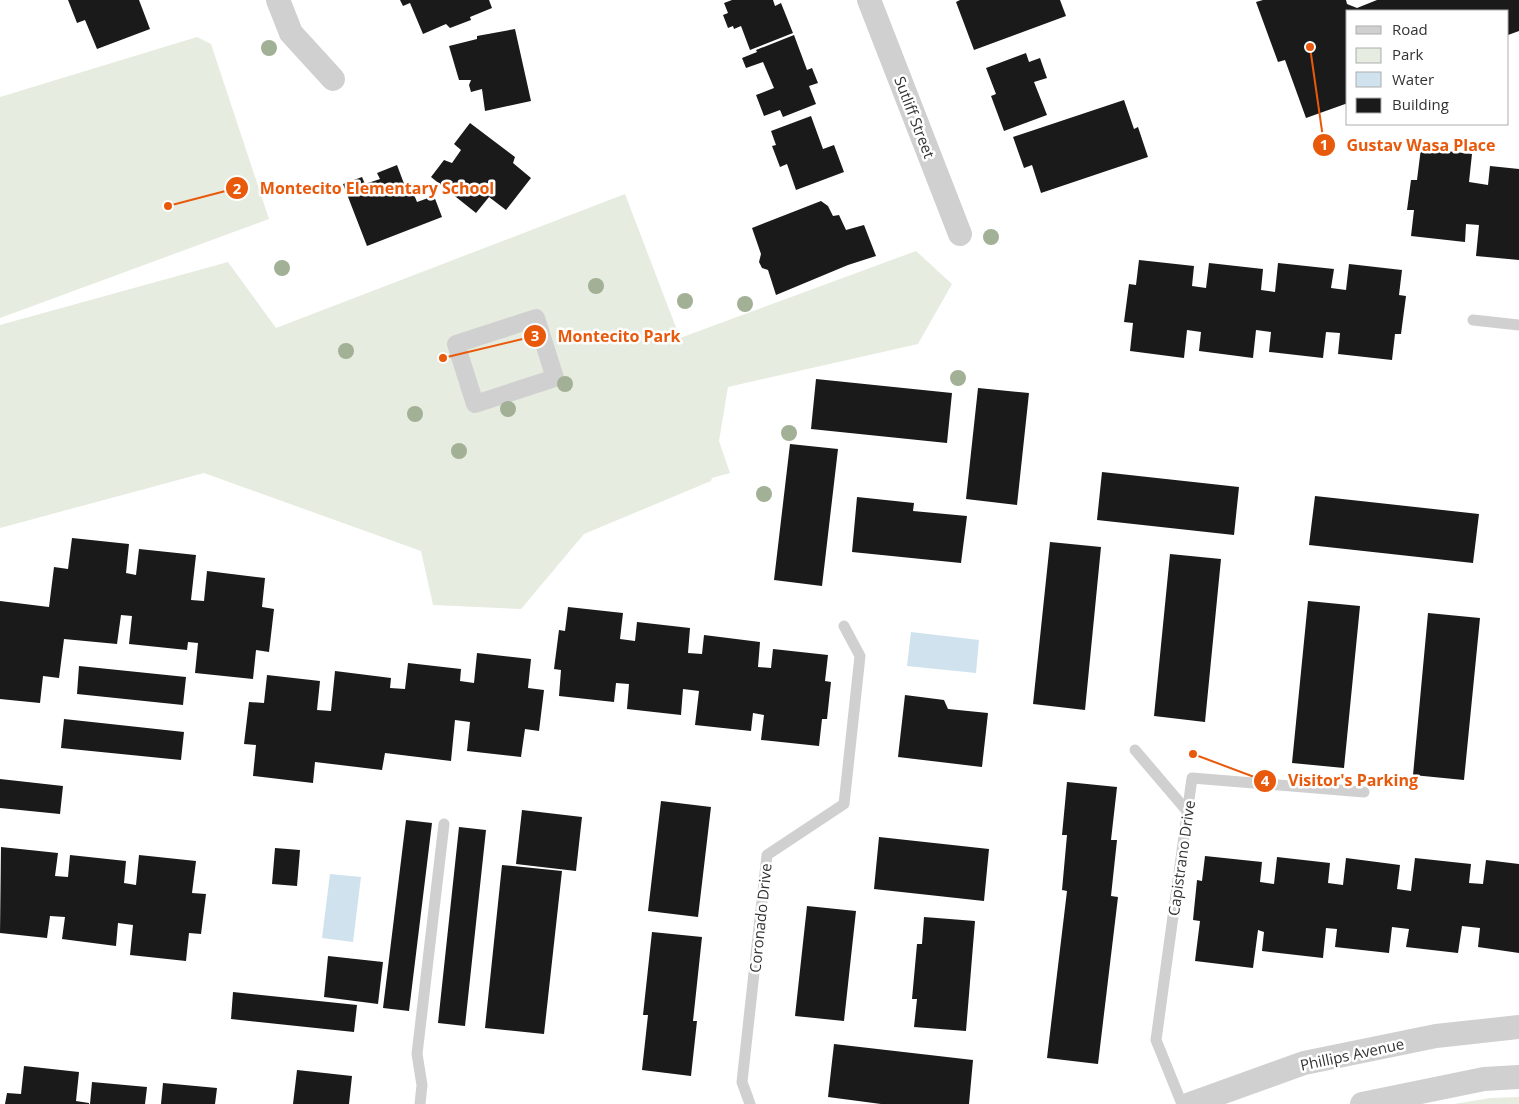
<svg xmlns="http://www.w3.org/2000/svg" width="1519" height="1104" font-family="'Open Sans',sans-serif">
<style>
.green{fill:#e6ecdf}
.water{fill:#cfe2ee}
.building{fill:#1a1a1a}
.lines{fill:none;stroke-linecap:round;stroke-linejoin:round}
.service{stroke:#d0d0d0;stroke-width:11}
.pedestrian{stroke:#d0d0d0;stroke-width:18}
.minor{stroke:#d0d0d0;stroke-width:24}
.tree{fill:#a2b095}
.labels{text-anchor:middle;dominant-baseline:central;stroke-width:5;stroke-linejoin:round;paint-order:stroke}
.street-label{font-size:15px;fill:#333;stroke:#fff}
.leader{fill:none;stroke:#e8590c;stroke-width:2}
.callout-dot{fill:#e8590c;stroke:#fff;stroke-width:2}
.mark-label{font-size:15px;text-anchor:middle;font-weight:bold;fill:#fff}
.callout-label{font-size:16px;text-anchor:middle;font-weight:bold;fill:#e8590c;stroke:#fff;stroke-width:5;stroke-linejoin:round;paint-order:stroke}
</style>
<rect width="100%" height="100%" fill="#fff"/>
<!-- green -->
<path class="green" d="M197 37 211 44 269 219 0 318V97Z
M625 194 680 338 916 251 952 284 918 344 728 387 719 441 730 473 712 478 711 481 584 534 521 609 433 605 421 551 204 473 0 528V325L228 262 276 328Z
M1519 1097V1104H1454L1490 1098Z"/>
<!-- water -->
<path class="water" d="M911 632 979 640 976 673 907 666Z
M330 874 361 877 353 942 322 938Z"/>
<!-- building -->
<path class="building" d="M68 0H139L150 29 97 49 85 20 77 23Z
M400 0H489L492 8 470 17 471 20 450 28 446 24 423 34 410 3 403 6Z
M732 0H773L775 6 781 3 793 33 750 50 741 26 734 29 733 26 728 28 723 15 728 13 724 3Z
M960 0H1060L1066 16 974 50 956 2Z
M1263 0H1346L1347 4 1357 8 1377 0H1519V31L1508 35V11H1348V103L1306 118 1285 60 1278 62 1256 2Z
M515 29 531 101 485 111 482 89 471 92 469 85 471 80H459L449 46 477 39V36Z
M794 35 807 70 812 68 818 83 809 86 816 104 783 117 780 110 764 116 756 95 774 88 763 62 746 68 742 58 757 52 756 50Z
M1026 53 1029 62 1040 58 1047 78 1034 82 1047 115 1004 131 991 96 996 94 986 68Z
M1124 100 1134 129 1138 127 1148 157 1041 193 1032 165 1024 168 1013 137Z
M811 116 823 149 834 145 844 172 796 190 787 164 780 167 772 146 776 145 771 131Z
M470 123 515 157 513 163 531 178 506 210 489 197 476 213 431 177 444 160 452 163 461 150 454 144Z
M1421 148 1472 154 1469 182 1488 185 1490 166 1519 169V260L1476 256 1479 225 1466 224 1465 242 1411 236 1414 210H1407L1411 180H1417Z
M397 165 406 189 411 187 417 202 434 196 442 217 367 246 343 184 362 177 365 184 380 179 377 173Z
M821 201 828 206 833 216 839 215 846 230 864 225 876 256 848 265 776 295 768 270 762 268 759 262 761 254 752 228Z
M1139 260 1194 266 1192 286 1206 288 1209 263 1263 269 1261 290 1275 292 1278 263 1334 269 1331 288 1346 290 1349 264 1402 270 1399 295 1406 296 1401 334H1395L1392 360 1338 354 1340 333 1326 332 1323 358 1269 352 1271 332 1256 330 1253 358 1199 351 1201 332 1187 330 1184 358 1130 351 1133 323 1124 322 1129 284 1136 285Z
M816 379 952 393 947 443 811 429Z
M978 388 1029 393 1017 505 966 499Z
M790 444 838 449 822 586 774 580Z
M1102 472 1239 487 1234 535 1097 520Z
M1315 496 1479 514 1473 563 1309 545Z
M857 497 914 503 913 511 967 516 961 563 852 552Z
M72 538 129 544 126 573 136 575 139 549 196 555 191 600 204 601 207 571 265 578 262 607 274 609 269 652 256 650 253 679 195 673 198 643 188 642 187 650 129 644 132 616 121 615 117 644 64 639 59 678 43 676 40 703 0 699V601L49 607 54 567 68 569Z
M1050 542 1101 547 1085 710 1033 704Z
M1170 554 1221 559 1205 722 1154 716Z
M1308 601 1360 606 1344 768 1292 763Z
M568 607 623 613 620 639 635 641 637 622 690 628 688 653 702 654 704 635 760 642 758 667 771 668 773 649 828 655 825 681 831 682 827 719H822L819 746 761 740 764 715 753 713 751 731 695 725 699 691 683 689 681 715 627 709 629 684 616 683 614 702 559 696 561 670 554 669 559 630 565 631Z
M1428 613 1480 618 1464 780 1413 775Z
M477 653 531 659 528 688 544 690 539 731 525 729 521 757 467 751 470 722 455 720 451 761 385 753 382 770 315 762 313 783 253 776 256 745 244 744 249 702 264 703 267 675 320 681 317 710 331 711 335 671 391 678 390 688 405 689 408 663 461 669 460 681 474 683Z
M79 666 186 677 183 705 77 694Z
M905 695 944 700 948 709 988 713 982 767 898 757Z
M64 719 184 732 181 760 61 748Z
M0 779 63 786 60 814 0 808Z
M1067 782 1117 787 1111 840H1117L1111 896 1118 897 1098 1064 1047 1058 1067 891 1062 890 1067 835H1062Z
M661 801 711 807 698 917 648 911Z
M522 810 582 817 576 871 516 864Z
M406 820 432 823 409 1011 383 1008Z
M459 827 486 830 465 1026 438 1023Z
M879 837 989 849 984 901 874 889Z
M1 847 58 853 55 876 68 877 70 855 126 861 124 883 136 885 139 855 196 861 192 893 206 894 201 934 189 933 186 961 130 955 133 925 118 923 116 946 62 939 65 917 50 916 47 938 0 933Z
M275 848 300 850 297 886 272 884Z
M1205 856 1262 862 1260 882 1274 884 1277 857 1330 863 1328 883 1343 885 1346 858 1400 865 1397 889 1411 891 1415 858 1471 864 1469 883 1483 884 1486 860 1519 864V953L1478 947 1480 928 1462 926 1458 953 1406 947 1409 929 1392 927 1389 953 1335 947 1337 929 1326 928 1323 958 1262 951 1264 932 1258 930 1253 968 1195 961 1200 921 1193 920 1197 880 1202 881Z
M502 865 562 871 544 1034 485 1028Z
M807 906 856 911 844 1021 795 1016Z
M924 917 975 921 966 1031 914 1027 917 999H912L917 944H922Z
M652 932 702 937 693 1021H697L691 1076 642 1070 648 1015H643Z
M328 956 383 962 378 1004 324 997Z
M233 992 357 1005 354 1032 231 1019Z
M834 1044 973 1060 969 1104H881L828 1097Z
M24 1066 79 1072 76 1101 89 1103V1104H5L7 1093 21 1094Z
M297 1070 352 1076 349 1104H293Z
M92 1082 147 1087 145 1104H90Z
M163 1083 217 1088 215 1104H161Z"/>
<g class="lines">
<!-- service -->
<path class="service" d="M1473 320 1519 325
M1135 750 1187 811
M420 1104 422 1085 417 1054 444 824
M750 1104 742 1082 767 855 844 804 860 656 844 626
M1182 1104 1156 1040 1192 778 1364 792"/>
<!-- pedestrian -->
<path class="pedestrian" d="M536 318 555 378 475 404 456 344Z"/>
<!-- minor -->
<path class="minor" d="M278 0 291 33 333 79
M869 0 960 234
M1190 1104 1304 1063 1436 1036 1519 1027
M1362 1104 1484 1079 1519 1077"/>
</g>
<!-- trees -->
<g class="tree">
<circle cx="269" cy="48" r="8"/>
<circle cx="991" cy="237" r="8"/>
<circle cx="282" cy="268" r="8"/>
<circle cx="596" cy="286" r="8"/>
<circle cx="685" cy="301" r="8"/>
<circle cx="745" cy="304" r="8"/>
<circle cx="346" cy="351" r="8"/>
<circle cx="958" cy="378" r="8"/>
<circle cx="565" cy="384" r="8"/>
<circle cx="508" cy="409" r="8"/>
<circle cx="415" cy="414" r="8"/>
<circle cx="789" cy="433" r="8"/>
<circle cx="459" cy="451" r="8"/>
<circle cx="764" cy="494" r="8"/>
</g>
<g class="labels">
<!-- street labels -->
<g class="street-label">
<text transform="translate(915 117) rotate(69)">Sutliff Street</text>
<text transform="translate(1181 858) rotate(-82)">Capistrano Drive</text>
<text transform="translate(760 918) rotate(-84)">Coronado Drive</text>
<text transform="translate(1352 1054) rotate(-12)">Phillips Avenue</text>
</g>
</g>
<!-- callouts -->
<path class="leader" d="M1310 47L1324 145M168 206L237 188M443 358L535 336M1193 754L1265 781"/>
<g class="callout-dot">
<circle cx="1310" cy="47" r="5"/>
<circle cx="168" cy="206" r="5"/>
<circle cx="443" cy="358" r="5"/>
<circle cx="1193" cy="754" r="5"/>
<circle cx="1324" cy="145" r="12"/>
<circle cx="237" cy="188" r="12"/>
<circle cx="535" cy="336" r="12"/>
<circle cx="1265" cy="781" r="12"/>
</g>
<g class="mark-label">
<text x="1324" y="150">1</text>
<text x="237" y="194">2</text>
<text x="535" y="341">3</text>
<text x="1265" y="786">4</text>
</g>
<g class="callout-label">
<text x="1421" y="151">Gustav Wasa Place</text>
<text x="377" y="194">Montecito Elementary School</text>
<text x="619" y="342">Montecito Park</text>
<text x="1353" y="786">Visitor's Parking</text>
</g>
<!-- legend -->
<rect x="1346" y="10" width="162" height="115" fill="#ffffff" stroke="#adadad"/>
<rect x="1356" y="26" width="25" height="8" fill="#d0d0d0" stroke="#adadad"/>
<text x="1392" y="35" font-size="15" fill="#333333">Road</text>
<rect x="1356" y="48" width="25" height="15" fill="#e6ecdf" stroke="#adadad"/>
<text x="1392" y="60" font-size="15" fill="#333333">Park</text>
<rect x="1356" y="72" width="25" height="15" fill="#cfe2ee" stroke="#adadad"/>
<text x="1392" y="85" font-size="15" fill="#333333">Water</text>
<rect x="1356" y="98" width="25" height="15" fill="#1a1a1a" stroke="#adadad"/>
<text x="1392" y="110" font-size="15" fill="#333333">Building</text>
</svg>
